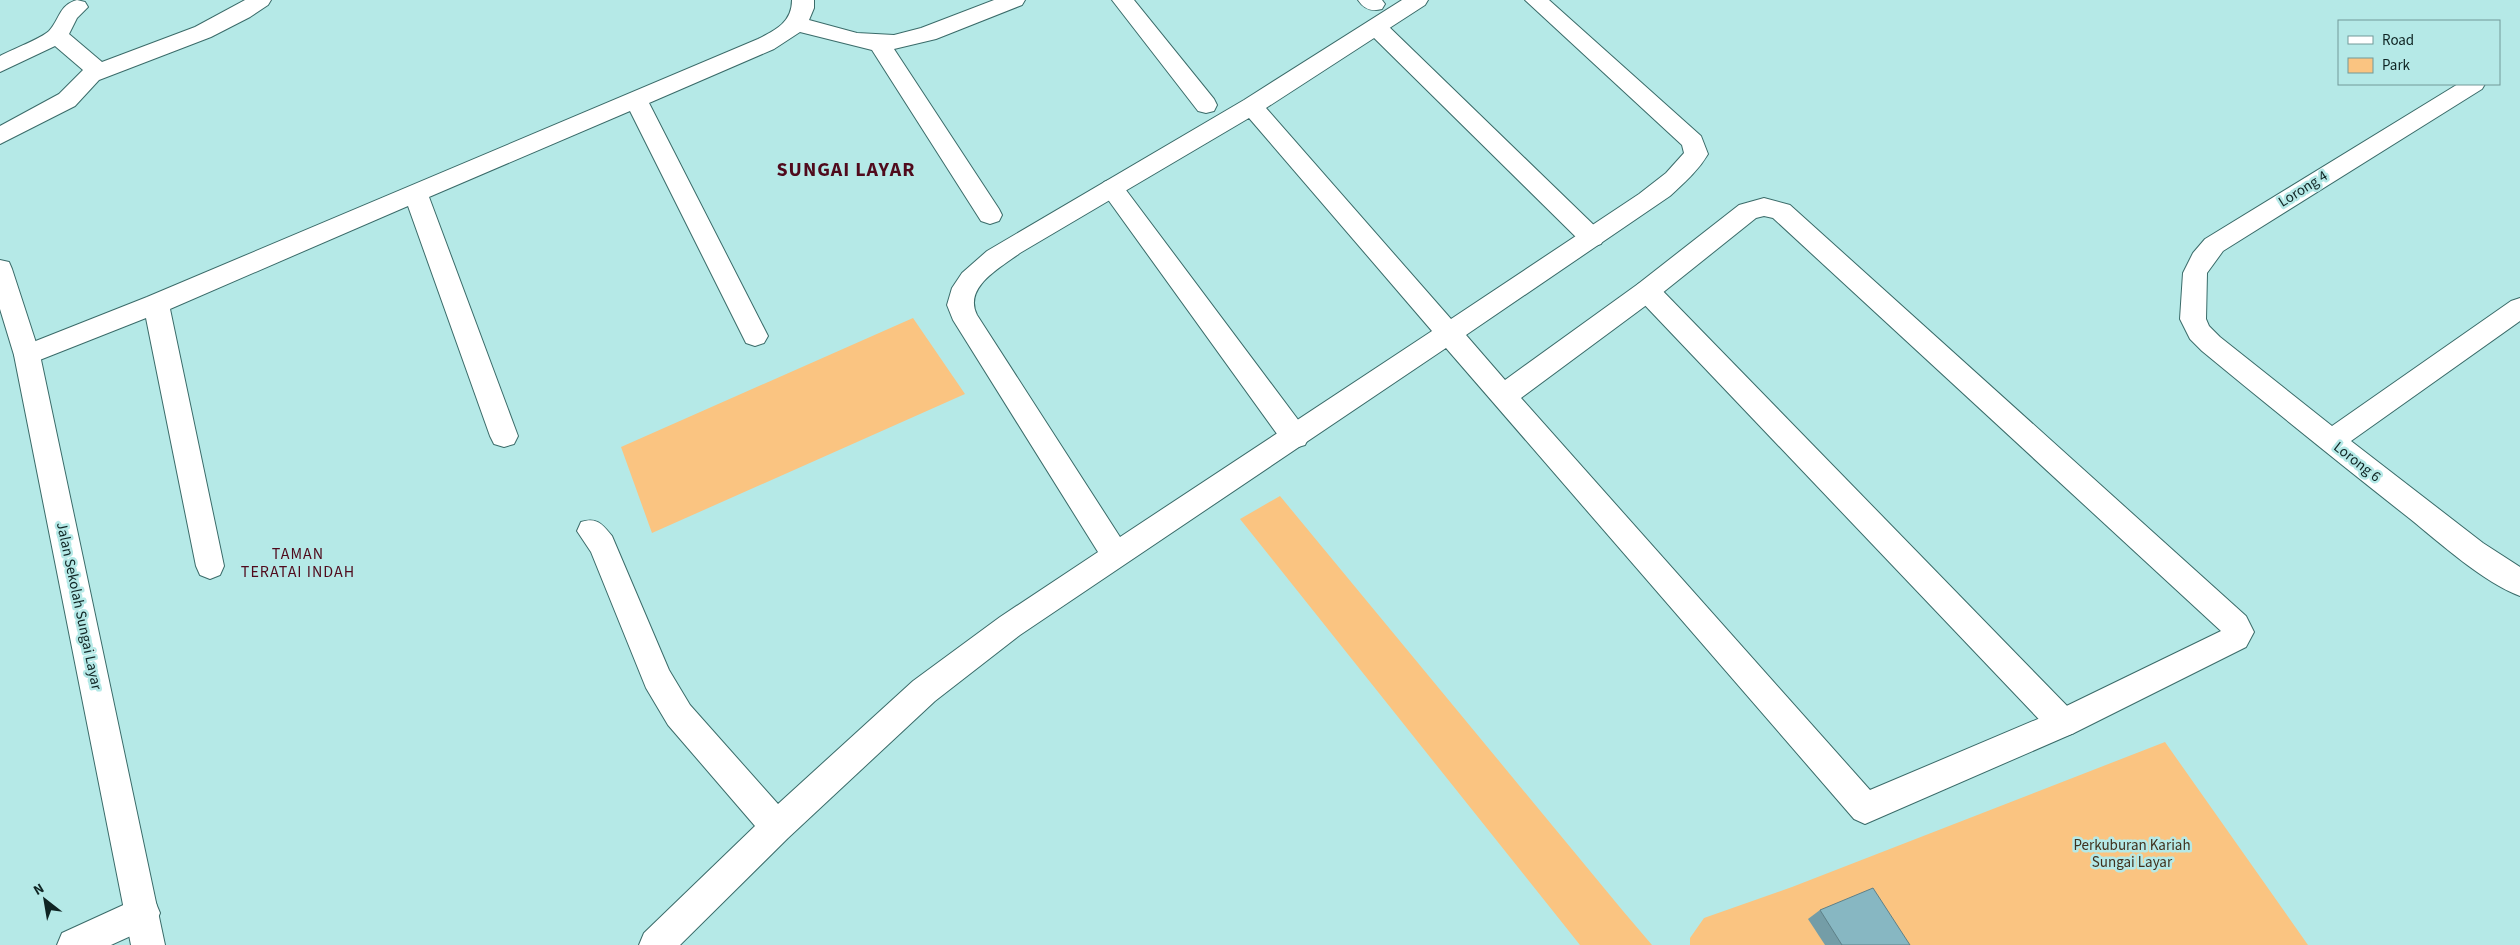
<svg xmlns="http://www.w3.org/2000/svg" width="2520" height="945" font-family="'Source Sans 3',sans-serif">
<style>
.green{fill:#fac481}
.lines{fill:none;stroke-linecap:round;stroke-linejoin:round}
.service-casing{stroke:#3a6b69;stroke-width:2}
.minor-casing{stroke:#3a6b69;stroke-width:2}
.tertiary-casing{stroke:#3a6b69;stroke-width:2}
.service{fill:#fff;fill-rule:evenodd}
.minor{fill:#fff;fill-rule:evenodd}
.tertiary{fill:#fff;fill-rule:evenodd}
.wall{fill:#749da7}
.building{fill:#87b7c2;stroke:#5e8088}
.labels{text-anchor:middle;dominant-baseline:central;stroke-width:5;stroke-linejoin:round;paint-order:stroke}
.street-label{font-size:15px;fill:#0f2423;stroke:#b5e9e7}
.park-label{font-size:15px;fill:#40311e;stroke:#b5e9e7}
.neighbourhood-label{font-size:16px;letter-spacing:1px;fill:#500a1c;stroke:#b5e9e7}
.district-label{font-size:20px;font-weight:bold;letter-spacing:1px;fill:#500a1c;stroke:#b5e9e7}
</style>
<rect width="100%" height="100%" fill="#b5e9e7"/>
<!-- green -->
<path class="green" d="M913 318 965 394 652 533 621 447Z
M1280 496 1623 911 1652 945H1580L1240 519Z
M2165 742 2308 945H1690V938L1704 918 1792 887Z"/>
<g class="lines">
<!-- service casing -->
<g class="service-casing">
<path id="service" d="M1376 20 1384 22 1601 232 1604 238 1601 244 1592 247 1583 244 1368 32 1365 27 1368 22Z
M1112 179 1120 182 1305 429 1309 437 1305 445 1295 448 1285 445 1104 194 1100 188 1104 182Z
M1647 281 1656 284 2074 713 2078 723 2074 733 2063 737 2052 733 1638 298 1634 291 1638 284Z"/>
</g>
<!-- minor casing -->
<g class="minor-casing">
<path id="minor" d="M77 0 85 2 88 7 77 18 69 34 102 62 195 27 245 0H271L268 5 250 17 211 37 99 80 75 106 0 144V126L59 94 83 70 55 46 0 72V56C11 50 42 38 49 31 60 19 59 5 77 0Z
M792 0H814V8L809 20 857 33 894 35 921 28 994 0H1025L1022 5 936 39 894 49 999 209 1002 215 999 221 990 224 981 221 872 50 800 32 774 49 649 103 768 336 764 343 755 346 746 343 630 111 429 197 518 436 514 444 504 447 494 444 490 436 408 206 170 309 224 566 220 575 210 579 200 575 196 566 146 318 27 365 18 362 14 355 18 348 147 297 758 39C776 30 792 22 792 0Z
M1112 0H1134L1214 99 1217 105 1214 111 1206 113 1198 111Z
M1358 0H1382L1385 4 1382 9C1371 12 1364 9 1358 0Z
M1402 0H1428L1425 5 1266 108 1451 319 1639 194 1666 173 1684 153 1682 145 1525 0H1549L1701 136 1708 154C1698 171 1684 183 1670 196L1466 335 1505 380 1638 284 1739 205 1764 198 1790 205 2246 616 2254 632 2246 647 2074 733 1865 824 1854 819 1446 348 1020 635 935 701 788 838 680 945H639L644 933 755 826 668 725 646 688 591 552 577 531 581 522C597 517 602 524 612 536L669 670 690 705 778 804 913 681 1000 617 1098 552 953 320 947 305 952 288 962 273 987 251 1244 100ZM1249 118 1432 331 1120 537 977 315C963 287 1000 268 1020 253ZM1764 216 1773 218 2221 631 2052 713 1870 790 1521 398 1656 298 1756 218Z
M2458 84H2485L2482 89 2223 251 2207 273 2206 319 2209 326 2220 337 2332 426 2511 301 2520 298V321L2351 441 2483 543 2520 567V596C2483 582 2440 543 2409 518 2339 463 2270 407 2202 351L2190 339 2180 319 2183 273 2193 253 2205 239Z
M143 896 155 901 160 913 155 925 111 945H57L62 933Z"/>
</g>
<!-- tertiary casing -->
<g class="tertiary-casing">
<path id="tertiary" d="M0 260 9 262 12 269 40 355 165 945H131L14 355 0 309Z"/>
</g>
<!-- service -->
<use href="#service" class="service"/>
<!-- minor -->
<use href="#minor" class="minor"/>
<!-- tertiary -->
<use href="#tertiary" class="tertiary"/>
</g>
<!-- wall -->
<path class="wall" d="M1820 910 1910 945H1825L1808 919Z"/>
<!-- building -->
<path class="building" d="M1873 888 1910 945H1842L1820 910Z"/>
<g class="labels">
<!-- street labels -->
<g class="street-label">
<text transform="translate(2303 189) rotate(-32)">Lorong 4</text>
<text transform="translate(2357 462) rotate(38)">Lorong 6</text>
<text transform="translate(79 606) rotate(78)">Jalan Sekolah Sungai Layar</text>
</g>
<!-- park labels -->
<g class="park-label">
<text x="2132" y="845">Perkuburan Kariah<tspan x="2132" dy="17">Sungai Layar</tspan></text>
</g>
<!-- neighbourhood labels -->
<g class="neighbourhood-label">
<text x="298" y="554">TAMAN<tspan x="298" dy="18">TERATAI INDAH</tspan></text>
</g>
<!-- district labels -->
<g class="district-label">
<text x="846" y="170">SUNGAI LAYAR</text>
</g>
</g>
<!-- legend -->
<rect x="2338" y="20" width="162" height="65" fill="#b5e9e7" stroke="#739a99"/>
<rect x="2348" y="36" width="25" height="8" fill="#ffffff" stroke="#739a99"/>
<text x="2382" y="45" font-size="15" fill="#0f2423">Road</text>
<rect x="2348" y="58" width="25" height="15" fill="#fac481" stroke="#739a99"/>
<text x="2382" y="70" font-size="15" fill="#0f2423">Park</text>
<!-- north arrow -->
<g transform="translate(45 900) rotate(329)" stroke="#b5e9e7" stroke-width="4" paint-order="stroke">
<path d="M0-4L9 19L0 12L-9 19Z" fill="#0f2423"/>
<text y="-8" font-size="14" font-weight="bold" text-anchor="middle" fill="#0f2423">N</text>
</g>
</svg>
